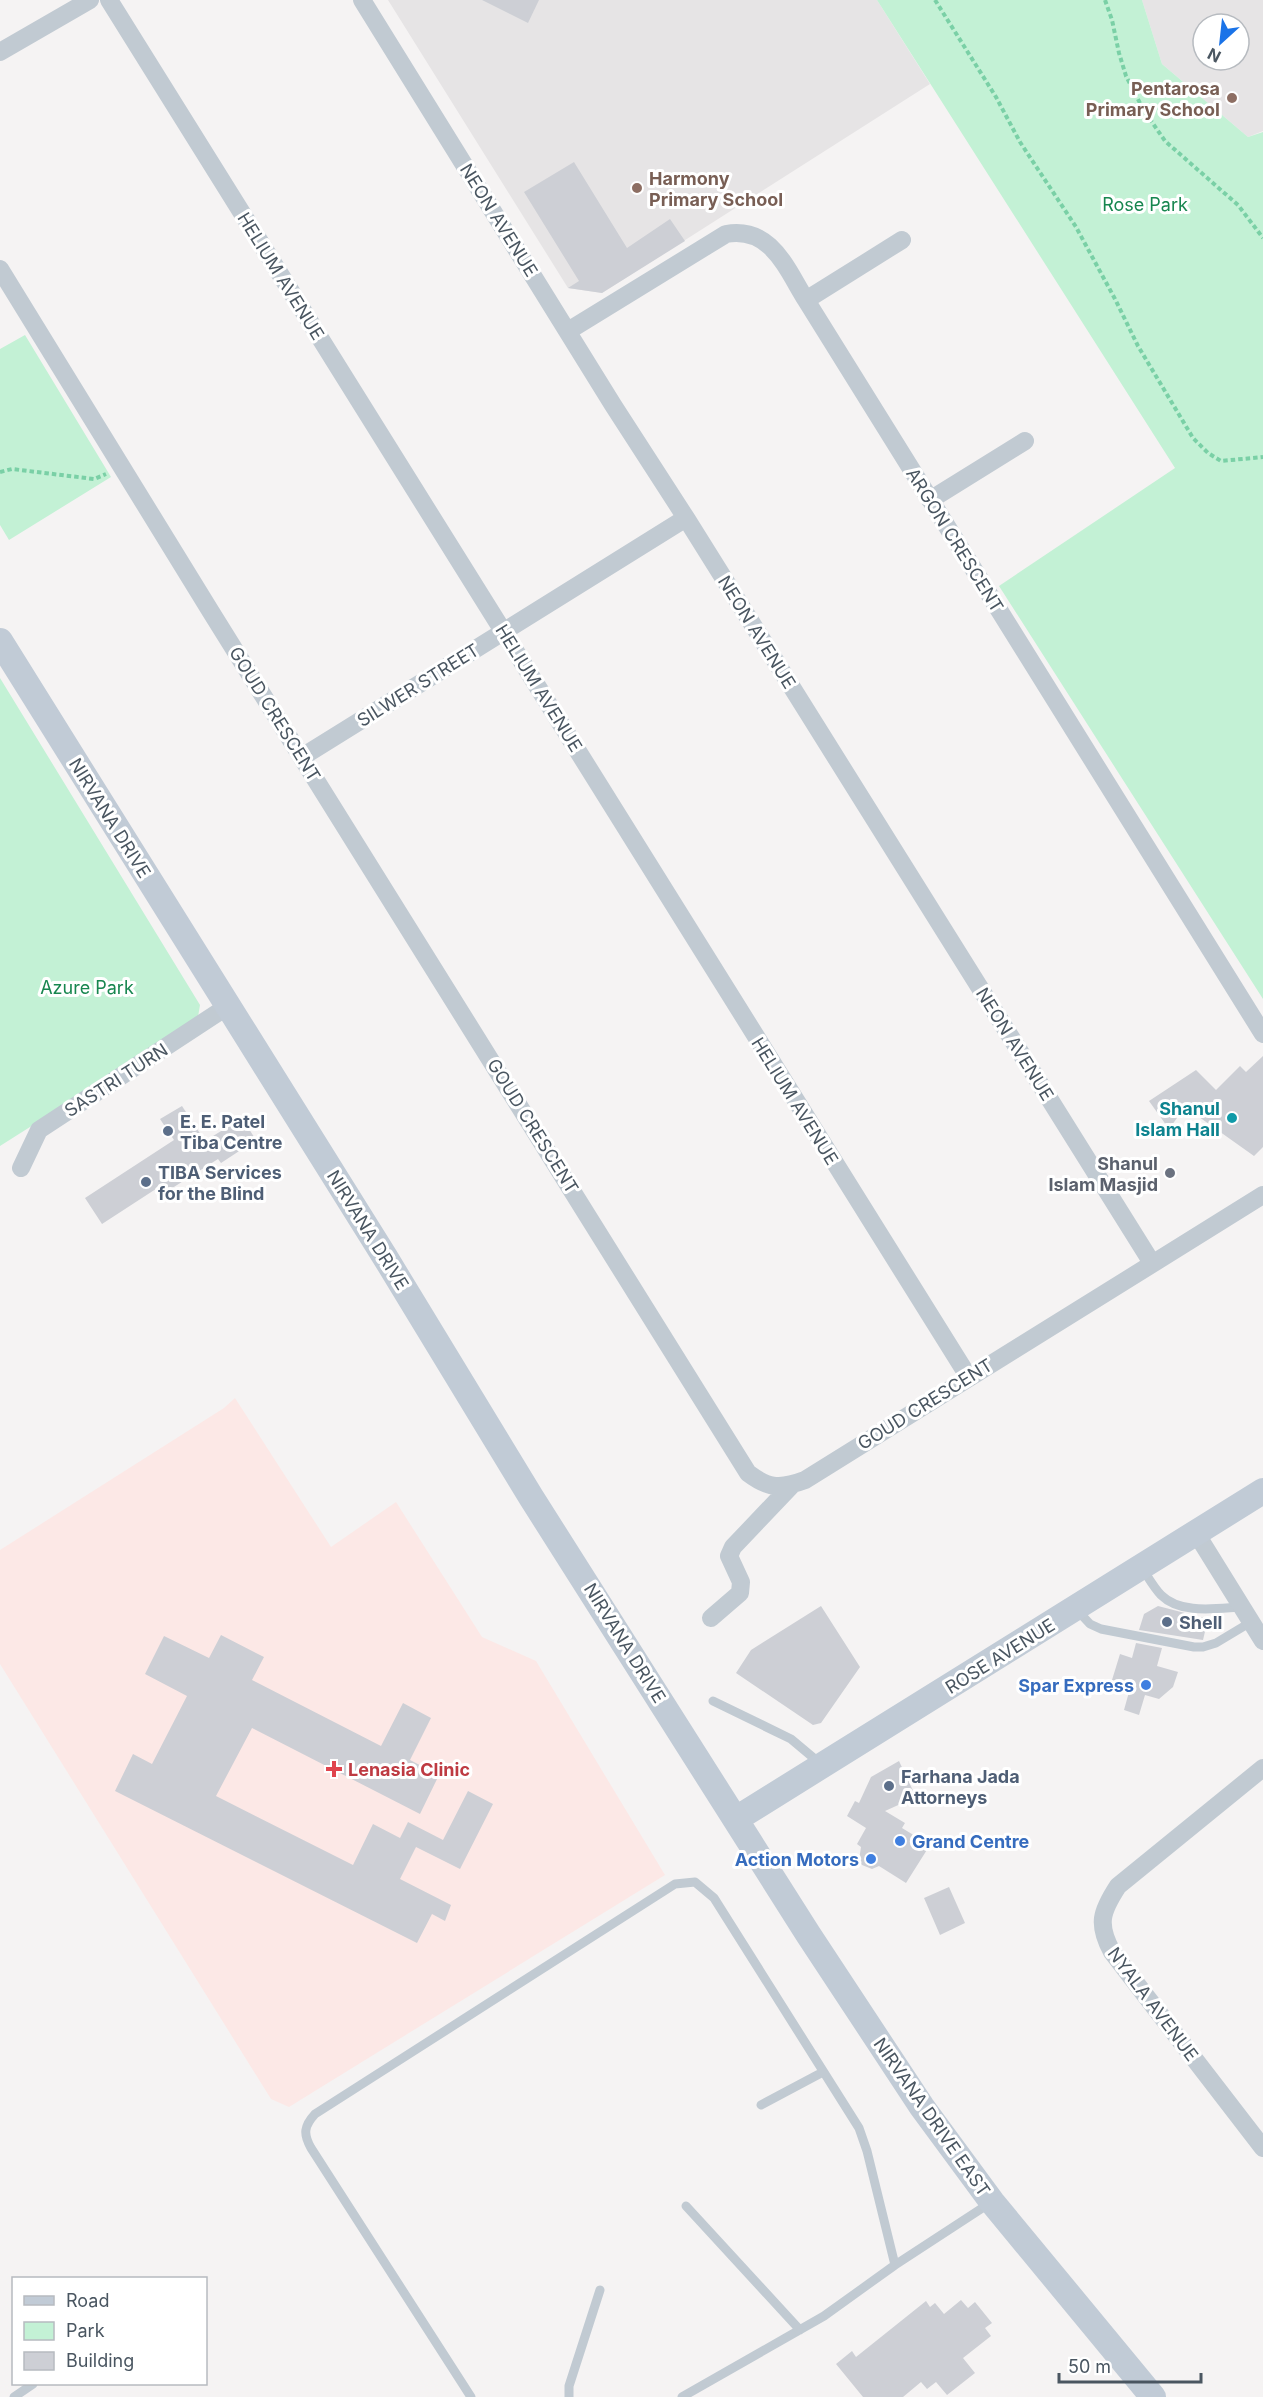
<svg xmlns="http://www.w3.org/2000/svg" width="1263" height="2397" font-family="Inter,sans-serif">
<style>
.education{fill:#e6e4e5;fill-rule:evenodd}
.medical{fill:#fce8e6}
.green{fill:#c3f1d5}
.building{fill:#cdcfd5}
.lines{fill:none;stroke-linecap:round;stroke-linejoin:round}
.path{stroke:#7ad0a6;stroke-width:4;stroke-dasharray:4.5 3;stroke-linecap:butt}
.lane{stroke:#c1cad2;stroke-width:9}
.street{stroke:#c1cad2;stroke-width:18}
.secondary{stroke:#c1cbd6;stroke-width:26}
.education-dot{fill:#8d6e63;stroke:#fff;stroke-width:2}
.culture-dot{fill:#0f9aa8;stroke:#fff;stroke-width:2}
.service-dot{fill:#5c6f8a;stroke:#fff;stroke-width:2}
.worship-dot{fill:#6b7280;stroke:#fff;stroke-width:2}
.shop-dot{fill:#3f7fe0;stroke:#fff;stroke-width:2}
.health-dot{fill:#e0444e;stroke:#fff;stroke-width:2}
.labels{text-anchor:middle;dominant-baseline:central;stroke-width:6;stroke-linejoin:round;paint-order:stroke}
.education-label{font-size:18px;font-weight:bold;fill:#785e54;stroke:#fff;text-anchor:end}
.park-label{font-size:18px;fill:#17864f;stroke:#fff}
.street-label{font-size:18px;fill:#4a5661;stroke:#fff}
.culture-label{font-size:18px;font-weight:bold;fill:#0d838f;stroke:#fff;text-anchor:end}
.service-label{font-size:18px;font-weight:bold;fill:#4e5e75;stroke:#fff;text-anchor:start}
.worship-label{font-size:18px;font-weight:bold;fill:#5b616d;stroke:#fff;text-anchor:end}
.shop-label{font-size:18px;font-weight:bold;fill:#366cbe;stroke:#fff;text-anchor:end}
.health-label{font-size:18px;font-weight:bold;fill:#be3a42;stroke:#fff;text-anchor:start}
</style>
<rect width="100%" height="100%" fill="#f5f3f3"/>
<!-- education -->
<path class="education" d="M388 0H877L930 84 602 293 568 288Z
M1142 0H1263V131L1248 137 1162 64ZM1203 24H1239V60H1203Z"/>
<!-- medical -->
<path class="medical" d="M235 1398 331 1547 396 1502 482 1637 536 1661 665 1875 289 2107 271 2099 0 1664V1550L224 1408Z"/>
<!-- green -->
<path class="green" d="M877 0H1142L1162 64 1248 137 1263 132V999L999 586 1175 468Z
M25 335 111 477 9 540 0 525V349Z
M0 678 200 1005 198 1017 191 1025 0 1146Z"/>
<!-- building -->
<path class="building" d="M482 0H539L528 23Z
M574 162 627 248 670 219 685 241 602 293 568 288 579 281 524 192Z
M1263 1056V1147L1254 1156 1185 1107 1169 1129 1149 1101 1196 1070 1216 1090 1240 1066 1246 1072Z
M182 1106 205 1141 242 1118 256 1140 221 1163 218 1159 166 1192 162 1185 102 1224 85 1198 174 1140 160 1119Z
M821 1606 860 1667 821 1723 813 1725 736 1673 751 1650Z
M1158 1606 1208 1619 1203 1640 1139 1630 1144 1614Z
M221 1635 264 1657 252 1680 381 1746 403 1703 431 1718 410 1760 439 1775 420 1814 252 1728 216 1796 353 1865 373 1824 400 1838 408 1822 443 1840 468 1791 493 1804 460 1869 416 1847 400 1879 451 1905 445 1921 432 1914 417 1943 115 1791 133 1754 152 1764 187 1696 145 1674 164 1636 209 1658Z
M1136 1643 1162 1648 1157 1666 1178 1672 1173 1687 1159 1699 1145 1695 1139 1715 1124 1710 1129 1692 1116 1688 1118 1682 1112 1680 1120 1654 1132 1658Z
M899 1761 916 1797 885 1811 905 1823 902 1828 930 1845 906 1883 879 1866 872 1869 862 1865 859 1860 861 1847 857 1844 866 1828 847 1816 855 1801 859 1803 871 1777Z
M949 1887 965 1923 940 1935 924 1898Z
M961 2300 968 2308 975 2302 992 2323 985 2328 991 2336 963 2358 975 2373 947 2395 936 2382 927 2389 921 2382 903 2397H863L836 2364 852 2351 856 2357 926 2301 930 2307 935 2303 944 2314Z"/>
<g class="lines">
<!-- path -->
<path class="path" d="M935 0 996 97 1020 142 1076 227 1115 299 1138 346 1193 438 1208 453 1221 461 1263 457
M1105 0 1112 20 1119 53 1126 76 1143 109 1165 141 1238 205 1263 238
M0 472 12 469 94 479 106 474"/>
<!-- lane -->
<path class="lane" d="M1142 1568C1148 1577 1154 1588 1161 1595 1181 1615 1218 1608 1243 1607
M1077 1610 1090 1624 1101 1629 1194 1647H1203L1216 1643 1251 1622
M713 1701 791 1739 822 1765
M761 2105 823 2072
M686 2206 800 2330
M14 2397 33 2384
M471 2397 311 2148C303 2134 304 2126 315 2114L675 1884 695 1882 714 1898 859 2128 867 2151 895 2265
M569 2397V2386L600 2290
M682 2397 824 2316 895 2265 990 2203"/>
<!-- street -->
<path class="street" d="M109 0 968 1376
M362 0 613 405 686 518 1152 1263
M0 52 90 0
M0 269 211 612 748 1473C769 1489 781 1489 805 1480L1263 1195
M806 300 902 240
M568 331 726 234C771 226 786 268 806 300L1263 1034
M930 500 1025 441
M302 757 686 518
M21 1168 39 1130 228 1006
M1196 1533 1263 1641
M711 1618 740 1593 741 1582 729 1556 733 1547 791 1486
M1263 1768 1118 1886C1101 1912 1097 1924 1112 1952L1263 2148"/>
<!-- secondary -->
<path class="secondary" d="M0 641 385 1257 531 1497 808 1934 922 2107 992 2202 1153 2397
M736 1819 1263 1491"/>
</g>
<!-- markers -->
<g class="education-dot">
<circle cx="1232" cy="98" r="6"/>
<circle cx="637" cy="188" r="6"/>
</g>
<circle class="culture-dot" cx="1232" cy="1118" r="6"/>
<g class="service-dot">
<circle cx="168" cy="1131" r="6"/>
<circle cx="146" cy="1182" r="6"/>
<circle cx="1167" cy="1622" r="6"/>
<circle cx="889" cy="1786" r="6"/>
</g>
<circle class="worship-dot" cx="1170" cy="1173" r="6"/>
<g class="shop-dot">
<circle cx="1146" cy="1685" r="6"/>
<circle cx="900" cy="1841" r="6"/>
<circle cx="871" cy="1859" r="6"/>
</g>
<path class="health-dot" d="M331 1760h6v6h6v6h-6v6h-6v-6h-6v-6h6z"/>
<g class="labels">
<!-- education labels -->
<g class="education-label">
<text x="1220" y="88">Pentarosa<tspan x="1220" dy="21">Primary School</tspan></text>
<text x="649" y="178" text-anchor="start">Harmony<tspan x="649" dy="21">Primary School</tspan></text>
</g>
<!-- park labels -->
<g class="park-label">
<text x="1145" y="204">Rose Park</text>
<text x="87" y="987">Azure Park</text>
</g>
<!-- street labels -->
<g class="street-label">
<text transform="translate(499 220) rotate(58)">NEON AVENUE</text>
<text transform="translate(281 276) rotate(58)">HELIUM AVENUE</text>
<text transform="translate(955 540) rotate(58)">ARGON CRESCENT</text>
<text transform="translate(757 632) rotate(58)">NEON AVENUE</text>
<text transform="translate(418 685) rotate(-32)">SILWER STREET</text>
<text transform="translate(539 688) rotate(58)">HELIUM AVENUE</text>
<text transform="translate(275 714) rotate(58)">GOUD CRESCENT</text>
<text transform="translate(110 818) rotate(58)">NIRVANA DRIVE</text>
<text transform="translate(1015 1044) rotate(58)">NEON AVENUE</text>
<text transform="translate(116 1080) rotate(-33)">SASTRI TURN</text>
<text transform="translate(795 1101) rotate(58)">HELIUM AVENUE</text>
<text transform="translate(533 1126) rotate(58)">GOUD CRESCENT</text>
<text transform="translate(368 1230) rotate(58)">NIRVANA DRIVE</text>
<text transform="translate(925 1404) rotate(-32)">GOUD CRESCENT</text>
<text transform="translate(625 1643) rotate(58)">NIRVANA DRIVE</text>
<text transform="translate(1000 1656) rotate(-32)">ROSE AVENUE</text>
<text transform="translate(1153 2004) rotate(53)">NYALA AVENUE</text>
<text transform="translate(932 2117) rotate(55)">NIRVANA DRIVE EAST</text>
</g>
<!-- culture labels -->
<g class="culture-label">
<text x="1220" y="1108">Shanul<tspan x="1220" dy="21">Islam Hall</tspan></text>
</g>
<!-- service labels -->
<g class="service-label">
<text x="180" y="1121">E. E. Patel<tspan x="180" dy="21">Tiba Centre</tspan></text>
<text x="158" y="1172">TIBA Services<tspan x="158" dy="21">for the Blind</tspan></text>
<text x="1179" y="1622">Shell</text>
<text x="901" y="1776">Farhana Jada<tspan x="901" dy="21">Attorneys</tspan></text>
</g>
<!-- worship labels -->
<g class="worship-label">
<text x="1158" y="1163">Shanul<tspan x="1158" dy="21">Islam Masjid</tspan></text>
</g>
<!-- shop labels -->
<g class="shop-label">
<text x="1134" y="1685">Spar Express</text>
<text x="912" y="1841" text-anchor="start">Grand Centre</text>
<text x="859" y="1859">Action Motors</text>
</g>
<!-- health labels -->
<g class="health-label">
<text x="348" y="1769">Lenasia Clinic</text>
</g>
</g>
<!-- legend -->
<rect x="12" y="2277" width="195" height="108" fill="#ffffff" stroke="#b7bbc0" stroke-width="1.5"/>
<rect x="24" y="2296" width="30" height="9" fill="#c1cbd6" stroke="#b7bbc0" stroke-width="1.5"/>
<text x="66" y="2307" font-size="18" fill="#4a5661">Road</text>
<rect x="24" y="2322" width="30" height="18" fill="#c3f1d5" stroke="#b7bbc0" stroke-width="1.5"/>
<text x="66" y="2337" font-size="18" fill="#4a5661">Park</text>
<rect x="24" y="2352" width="30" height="18" fill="#cdcfd5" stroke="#b7bbc0" stroke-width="1.5"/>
<text x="66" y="2367" font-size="18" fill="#4a5661">Building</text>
<!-- north arrow -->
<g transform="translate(1221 42) rotate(207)"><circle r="28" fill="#ffffff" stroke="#b7bbc0" stroke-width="1.5"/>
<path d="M0-4.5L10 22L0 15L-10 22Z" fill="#1a73e8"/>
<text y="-9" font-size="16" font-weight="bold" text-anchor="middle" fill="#4a5661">N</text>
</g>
<!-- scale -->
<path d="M1059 2373v9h142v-9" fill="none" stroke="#4a5661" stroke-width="3"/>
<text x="1068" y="2373" font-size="18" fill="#4a5661" stroke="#ffffff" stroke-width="4.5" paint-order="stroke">50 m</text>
</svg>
